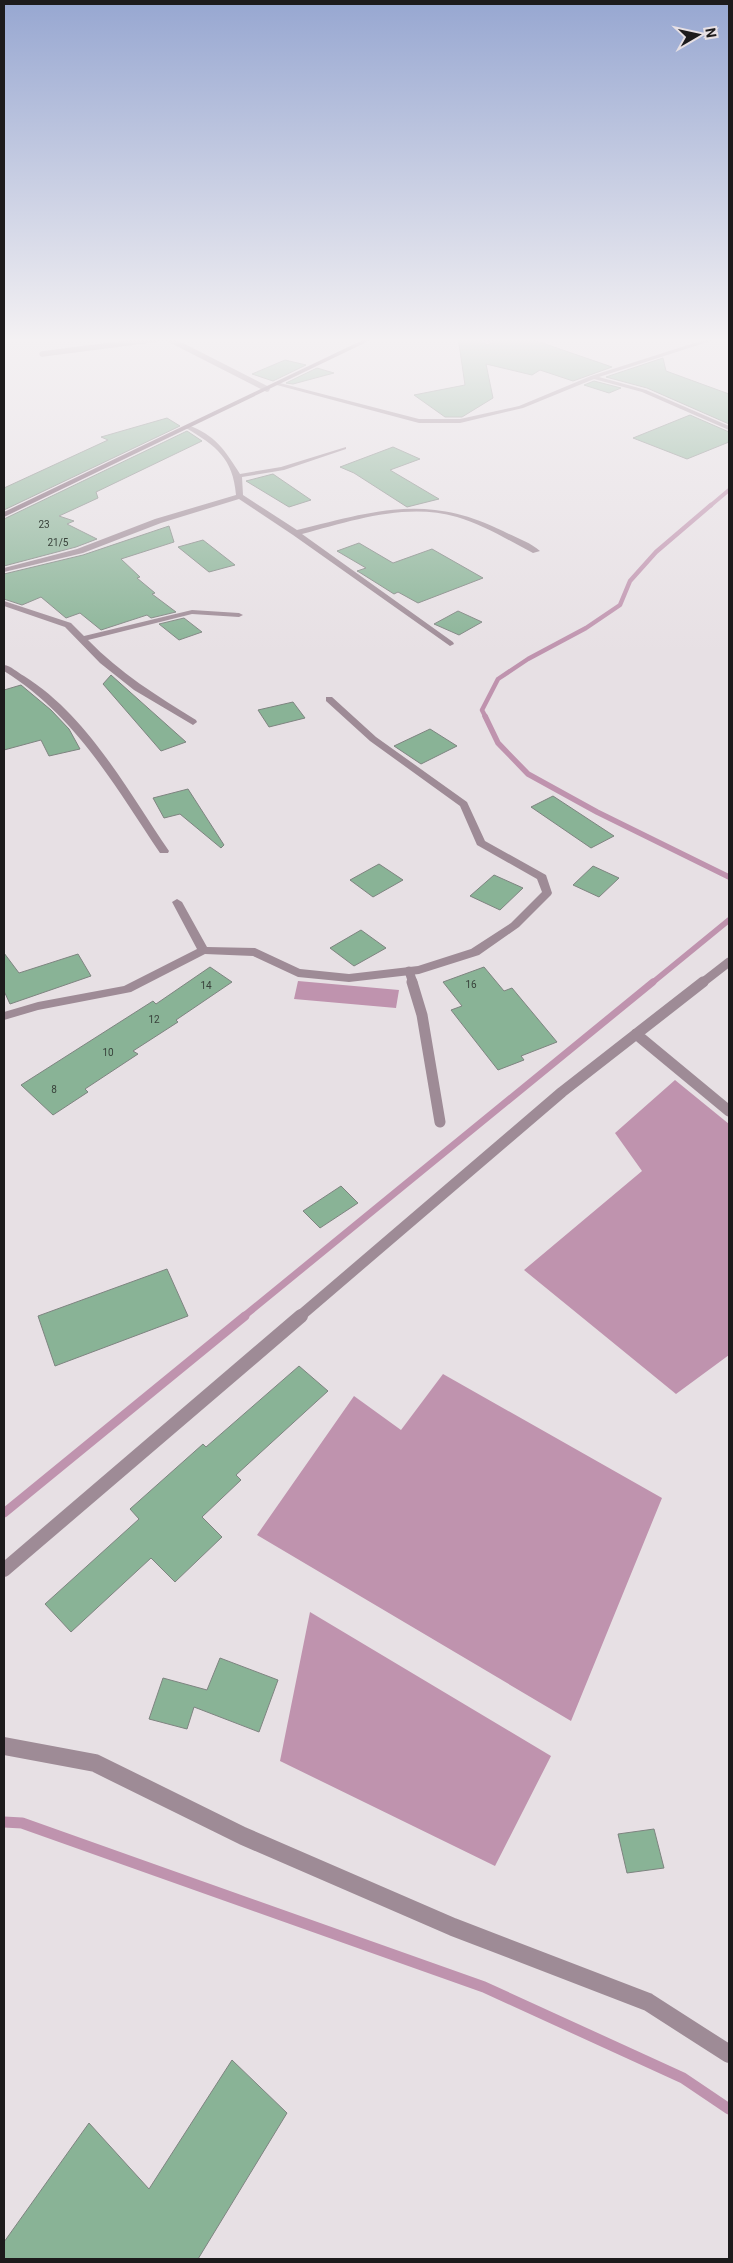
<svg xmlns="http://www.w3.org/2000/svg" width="733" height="2263" font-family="Roboto,sans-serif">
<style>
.water{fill:#bf93ae}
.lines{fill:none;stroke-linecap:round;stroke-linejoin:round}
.stream-far5{stroke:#bf93ae;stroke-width:4}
.stream-far4{stroke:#bf93ae;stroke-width:4.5}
.stream-far3{stroke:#bf93ae;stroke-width:5.5}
.stream-far2{stroke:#bf93ae;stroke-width:7}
.stream-far1{stroke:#bf93ae;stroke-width:9}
.stream{stroke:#bf93ae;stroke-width:11}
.building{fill:#89b396;stroke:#7e8480}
.lane-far4{stroke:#9e8b96;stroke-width:5.5}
.lane-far3{stroke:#9e8b96;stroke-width:9}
.lane-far2{stroke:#9e8b96;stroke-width:11}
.lane-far1{stroke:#9e8b96;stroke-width:14}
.lane{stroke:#9e8b96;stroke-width:18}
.street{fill:#9e8b96;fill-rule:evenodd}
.secondary{fill:#7d6172;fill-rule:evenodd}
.labels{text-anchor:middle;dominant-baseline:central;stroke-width:4;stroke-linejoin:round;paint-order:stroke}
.number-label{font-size:10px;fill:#38413a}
</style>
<rect width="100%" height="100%" fill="#e7e0e4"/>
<!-- water -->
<path class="water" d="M298 981 399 990 396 1008 294 999Z
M675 1080 729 1124V1355L676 1394 524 1270 642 1171 615 1133Z
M443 1374 662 1498 571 1721 257 1535 354 1396 401 1430Z
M310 1612 551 1756 495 1866 280 1761Z"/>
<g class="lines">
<!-- stream-far5 -->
<path class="stream-far5" d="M710 506 729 490"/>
<!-- stream-far4 -->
<path class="stream-far4" d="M486 718 482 710 498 679 528 659 586 628 620 605 630 581 656 552 711 505"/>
<!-- stream-far3 -->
<path class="stream-far3" d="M485 716 498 743 528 774 597 812 729 877
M652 983 729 920"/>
<!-- stream-far2 -->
<path class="stream-far2" d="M243 1317 653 982"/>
<!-- stream-far1 -->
<path class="stream-far1" d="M4 1513 245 1316"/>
<!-- stream -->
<path class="stream" d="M4 1822 22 1823 484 1987 683 2078 729 2109"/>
</g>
<!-- building -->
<path class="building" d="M458 337H478L487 345 493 343 490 337H525L612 367 573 381 540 370 532 375 486 364 493 398 462 417H445L414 395 465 385Z
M663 358 666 371 729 394V424L647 388 606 377Z
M285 360 306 365 273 381 252 374Z
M317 368 334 373 293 384 286 383Z
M594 381 621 388 609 393 584 385Z
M690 415 729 432V442L687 459 633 438Z
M167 418 180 426 4 510V488L108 440 101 437Z
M187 431 202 441 96 492 98 498 59 516 74 521 67 524 97 539 76 547 4 566V519Z
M393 447 420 459 390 470 439 499 407 507 354 473 340 467Z
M273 474 311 500 289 507 246 481Z
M169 526 174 542 121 559 140 577 137 578 155 593 152 594 176 612 151 618 147 615 101 630 80 613 66 618 41 597 22 605 4 599V574L83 555Z
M203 540 235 565 209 572 178 547Z
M359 543 393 563 432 549 483 578 418 603 398 592 394 594 359 572 357 571 366 568 337 551Z
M458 611 482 622 459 635 434 624Z
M184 618 202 632 179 640 159 624Z
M111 675 186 742 161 751 103 684Z
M21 685 51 710 69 729 80 749 49 756 41 740 4 750V690Z
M293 702 305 718 269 727 258 710Z
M430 729 457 746 421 764 394 746Z
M188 789 224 845 221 848 180 814 164 818 153 798Z
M553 796 614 836 591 848 531 807Z
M379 864 403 880 373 897 350 880Z
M593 866 619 878 599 897 573 885Z
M494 875 523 888 500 910 470 896Z
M361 930 386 948 354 966 330 948Z
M4 953 19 973 78 954 91 976 10 1004 4 991Z
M210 967 232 982 176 1020 178 1022 133 1051 138 1054 85 1089 88 1092 53 1115 21 1085 153 1001 156 1004Z
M484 967 504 991 512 988 557 1042 521 1056 524 1060 498 1070 451 1010 462 1006 443 982Z
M341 1186 358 1203 320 1228 303 1211Z
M167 1269 188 1316 55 1366 38 1316Z
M299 1366 328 1391 236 1475 241 1480 202 1517 222 1537 175 1582 151 1558 71 1632 45 1604 139 1519 130 1509 203 1444 206 1447Z
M220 1658 278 1680 259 1732 194 1707 187 1729 149 1719 163 1678 207 1690Z
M654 1829 664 1868 627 1873 618 1834Z
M232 2060 287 2113 198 2259H4V2242L89 2123 149 2189Z"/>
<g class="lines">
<!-- lane-far4 -->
<path class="lane-far4" d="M165 337 267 389
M42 354 166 338"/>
<!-- lane-far3 -->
<path class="lane-far3" d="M409 971 413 983
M702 983 729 962"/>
<!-- lane-far2 -->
<path class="lane-far2" d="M412 982 422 1015 440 1122
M636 1034 729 1111
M299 1317 562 1092 703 982"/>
<!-- lane-far1 -->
<path class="lane-far1" d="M4 1570 301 1316"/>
<!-- lane -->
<path class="lane" d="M4 1746 95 1763 243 1836 453 1927 648 2002 729 2054"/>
<!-- street -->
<path class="street" d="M480 337H487L492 342 487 343Z
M713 337H723L599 377 646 390 729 426V430L642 392 594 379 523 408 460 423H419L273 384 276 382 419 419H460L519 406 591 376Z
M188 425C215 435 225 450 240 474L281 467 346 447V449L284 470 242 477 243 495 297 530C374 511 427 493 503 531 514 537 530 542 540 551L533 553C508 540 484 525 457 517 406 502 351 521 302 534L453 642 454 644 450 646 293 535 239 499 161 523 83 553 4 572V568L77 549 155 519 236 495C233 458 216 446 186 428Z
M4 601 71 623 84 636 192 610 239 613 243 615 239 617 192 614 88 640C120 673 157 696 196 720L197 722 193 725 134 690 100 663 65 627 4 606Z
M4 665C11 666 17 672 24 676 88 716 127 790 169 851L168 853H160C114 785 76 716 4 671Z
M326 697H332L376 737 467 802 485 841 546 875 552 893 551 895 519 927 479 955 419 974 349 982 298 977 253 956 205 954 131 992 38 1010 4 1020V1012L38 1002 124 986 197 949 172 902 177 899 182 902 207 947 255 948 300 969 349 974 418 966 471 949 511 923 542 892 537 879 477 845 460 806 370 741 326 701Z"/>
<!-- secondary -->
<path class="secondary" d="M369 337H377L4 517V512Z"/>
</g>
<!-- sky -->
<linearGradient id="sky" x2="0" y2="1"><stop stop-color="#97a7d1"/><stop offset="0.52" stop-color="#f4f1f3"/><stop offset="1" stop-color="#f4f1f3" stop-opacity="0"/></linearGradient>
<rect width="733" height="654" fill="url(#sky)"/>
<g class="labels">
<!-- number labels -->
<g class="number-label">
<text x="44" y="524">23</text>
<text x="58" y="542">21/5</text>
<text x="471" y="984">16</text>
<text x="206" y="985">14</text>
<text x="154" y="1019">12</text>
<text x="108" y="1052">10</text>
<text x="54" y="1089">8</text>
</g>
</g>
<!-- border -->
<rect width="733" height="2263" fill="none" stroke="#1d1b1c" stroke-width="10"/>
<!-- north arrow -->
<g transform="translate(698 35) rotate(81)" stroke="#e7e0e4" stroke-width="4" paint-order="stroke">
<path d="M0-4L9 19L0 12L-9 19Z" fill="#1d1b1c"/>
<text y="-8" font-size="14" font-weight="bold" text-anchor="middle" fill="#1d1b1c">N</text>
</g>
</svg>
